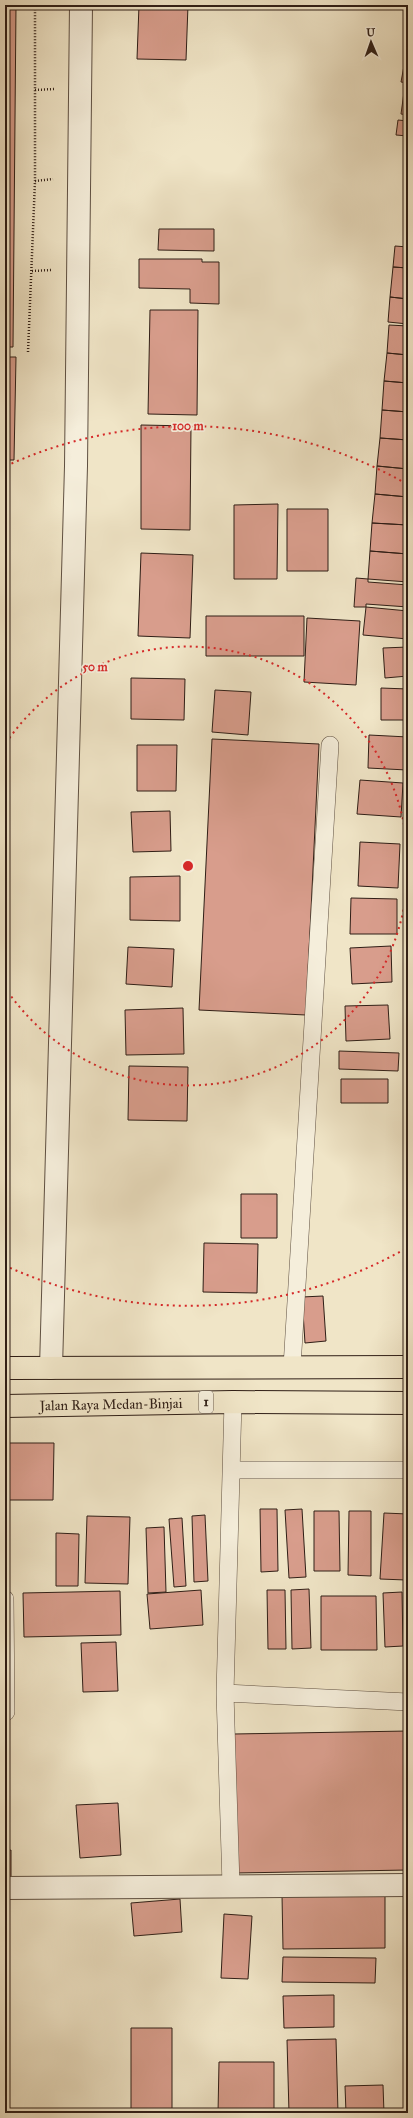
<svg xmlns="http://www.w3.org/2000/svg" width="413" height="2118" font-family="'IM FELL Great Primer',serif">
<style>
.building{fill:#d89d8c;stroke:#2f1e16}
.lines{fill:none;stroke-linecap:round;stroke-linejoin:round}
.service-casing{stroke:#5f5042;stroke-width:18}
.minor-casing{stroke:#5f5042;stroke-width:24}
.trunk-casing{stroke:#2f1e16;stroke-width:24}
.path{stroke:#2f1e16;stroke-width:2.5;stroke-dasharray:1 2;stroke-linecap:butt}
.service{stroke:#f5eedb;stroke-width:17}
.minor{stroke:#f5eedb;stroke-width:22}
.trunk{stroke:#f0e5c7;stroke-width:22}
.ring{fill:none;stroke:#d62828;stroke-width:2;stroke-dasharray:2 4}
.labels{text-anchor:middle;dominant-baseline:central;stroke-width:3.5;stroke-linejoin:round;paint-order:stroke}
.shield{fill:#f5eedb;stroke:#6a5c51;stroke-width:1}
.shield-label{font-size:13px;font-weight:bold;fill:#2f1e16}
.street-label{font-size:14px;fill:#2f1e16;stroke:#f5eedb}
.centre{fill:#d62828;stroke:#f5eedb;stroke-width:2}
.ring-label{font-size:12px;text-anchor:middle;font-weight:bold;fill:#d62828;stroke:#f5eedb;stroke-width:3.5;stroke-linejoin:round;paint-order:stroke}
</style>
<rect width="100%" height="100%" fill="#f0e5c7"/>
<filter id="stains"><feTurbulence type="fractalNoise" baseFrequency=".005" numOctaves="4"/><feColorMatrix values="0 0 0 0 .2 0 0 0 0 .09 0 0 0 0 .02 0 0 0 .5 -.17"/></filter>
<radialGradient id="worn" r=".72"><stop offset=".6" stop-color="#630" stop-opacity="0"/><stop offset="1" stop-color="#630" stop-opacity=".3"/></radialGradient>
<!-- building -->
<path class="building" d="M5 5H16L13 347H5Z
M139 5H188L186 60 137 59Z
M407 13H408V40H405Z
M406 55H408V83L401 82Z
M405 85H408V115L401 114Z
M398 120 408 121V136L396 135Z
M404 202H408V232H405Z
M159 229H214V251L158 250Z
M395 246 408 247V268L393 267Z
M139 259H202V262H219V304L190 303V289L139 288Z
M393 267 408 268V299L390 297Z
M390 297 408 299V324L388 322Z
M150 310H198L197 415 148 414Z
M389 325 408 326V355L387 353Z
M387 353 408 355V383L384 381Z
M5 357H16L14 460H5Z
M384 381 408 383V412L382 410Z
M382 410 408 412V440L380 438Z
M141 425 191 426 190 530 141 529Z
M380 438 408 440V469L377 466Z
M377 466 408 469V497L375 494Z
M375 494 408 497V525L372 523Z
M278 504 277 579H234V505Z
M287 509H328V571H287Z
M372 523 408 525V554L370 551Z
M370 551 408 554V582L368 579Z
M141 553 193 555 190 638 138 636Z
M356 578 368 579V582L408 585V607L366 604V607H354Z
M366 607 408 611V639L363 635Z
M206 616H304V656H206Z
M307 618 360 621 356 685 304 682Z
M408 647V676L385 678 383 648Z
M131 678 185 679 184 720 131 719Z
M381 688 408 689V720H381Z
M215 690 251 692 248 735 212 732Z
M369 735 408 737 407 770 368 768Z
M212 739 319 744 306 1015 199 1010Z
M137 745H177L176 791H137Z
M360 780 403 783 401 817 357 814Z
M170 811 171 851 133 852 131 812Z
M360 842 400 844 398 888 358 886Z
M180 876V921L130 920V877Z
M351 898 397 899V934H350Z
M391 946 392 982 352 984 350 948Z
M128 947 174 949 172 987 126 984Z
M388 1005 390 1039 346 1041 345 1006Z
M183 1008 184 1054 126 1055 125 1010Z
M339 1051 399 1053 398 1071 339 1069Z
M129 1066 188 1067 187 1121 128 1120Z
M341 1079H388V1103H341Z
M241 1194H277V1238H241Z
M204 1243 258 1244 257 1293 203 1292Z
M323 1296 326 1341 305 1343 302 1297Z
M5 1443H54L53 1500H5Z
M260 1509H277L278 1571 261 1572Z
M302 1509 306 1577 289 1578 285 1510Z
M314 1511H339L340 1571H314Z
M349 1511H371V1576L348 1575Z
M384 1513 408 1514 406 1580 380 1579Z
M205 1515 208 1581 194 1582 192 1516Z
M87 1516 130 1517 128 1584 85 1583Z
M182 1518 186 1586 174 1587 169 1519Z
M164 1527 166 1592 148 1593 146 1528Z
M56 1533 79 1534 78 1586H56Z
M309 1589 311 1648 292 1649 291 1590Z
M201 1590 203 1625 150 1629 147 1594Z
M267 1590H285L286 1649H268Z
M120 1591 121 1635 24 1637 23 1593Z
M402 1592 403 1646 385 1647 383 1593Z
M406 1593H408V1618Z
M321 1596H376L377 1650H321Z
M116 1642 118 1691 83 1692 81 1643Z
M408 1731V1870L236 1873 234 1734Z
M118 1803 121 1855 80 1858 76 1805Z
M11 1850V1879H5V1851Z
M385 1894V1948L283 1949 282 1895Z
M180 1899 182 1932 134 1936 131 1903Z
M224 1914 252 1916 248 1979 221 1978Z
M283 1957 376 1958 375 1983 282 1982Z
M334 1995V2027L284 2028 283 1996Z
M131 2028H172V2113H131Z
M336 2039 338 2113H289L287 2040Z
M219 2062H274V2113H218Z
M383 2085 384 2113H346L345 2086Z"/>
<g class="lines">
<!-- service casing -->
<g class="service-casing">
<path id="service" d="M292 1367 330 745
M233 1470H408
M5 1599 6 1712
M225 1693 408 1702
M231 1885 225 1693 233 1402"/>
</g>
<!-- minor casing -->
<g class="minor-casing">
<path id="minor" d="M51 1368 76 466 81 5
M5 1888 408 1885"/>
</g>
<!-- trunk casing -->
<g class="trunk-casing">
<g id="trunk">
<path d="M5 1368 408 1367"/>
<path id="s1" d="M5 1406 233 1402 408 1403"/>
</g>
</g>
<!-- path -->
<path class="path" d="M35 90 54 89
M35 181 53 179
M32 271 51 270
M28 352 35 181V5"/>
<!-- service -->
<use href="#service" class="service"/>
<!-- minor -->
<use href="#minor" class="minor"/>
<!-- trunk -->
<use href="#trunk" class="trunk"/>
</g>
<!-- distance rings -->
<g class="ring">
<path d="M408 868A220 220 0 0 1 6 989M6 743A220 220 0 0 1 408 864"/>
<path d="M405 1249A440 440 0 0 1 6 1266M6 466A440 440 0 0 1 405 483"/>
</g>
<g class="labels">
<!-- shield labels -->
<rect class="shield" x="199" y="1391" width="14" height="22" rx="3"/>
<g class="shield-label">
<text x="206" y="1402">1</text>
</g>
<!-- street labels -->
<g class="street-label">
<text stroke="none"><textPath href="#s1" startOffset="106">Jalan Raya Medan-Binjai</textPath></text>
</g>
</g>
<circle cx="188" cy="866" r="6" class="centre"/>
<g class="ring-label">
<text x="188" y="430">100 m</text>
<text x="95" y="671">50 m</text>
</g>
<!-- margin -->
<rect width="413" height="2118" fill="none" stroke="#f0e5c7" stroke-width="20"/>
<rect x="6" y="6" width="401" height="2106" fill="none" stroke="#2f1e16" stroke-width="2"/>
<rect x="10" y="10" width="393" height="2098" fill="none" stroke="#2f1e16"/>
<!-- north arrow -->
<g transform="translate(371 42) rotate(358)" stroke="#f5eedb" stroke-width="3" paint-order="stroke">
<path d="M0-3L7 15L0 10L-7 15Z" fill="#2f1e16"/>
<text y="-6" font-size="11" font-weight="bold" text-anchor="middle" fill="#2f1e16">U</text>
</g>
<rect width="100%" height="100%" filter="url(#stains)"/>
<rect width="100%" height="100%" fill="url(#worn)"/>
</svg>
